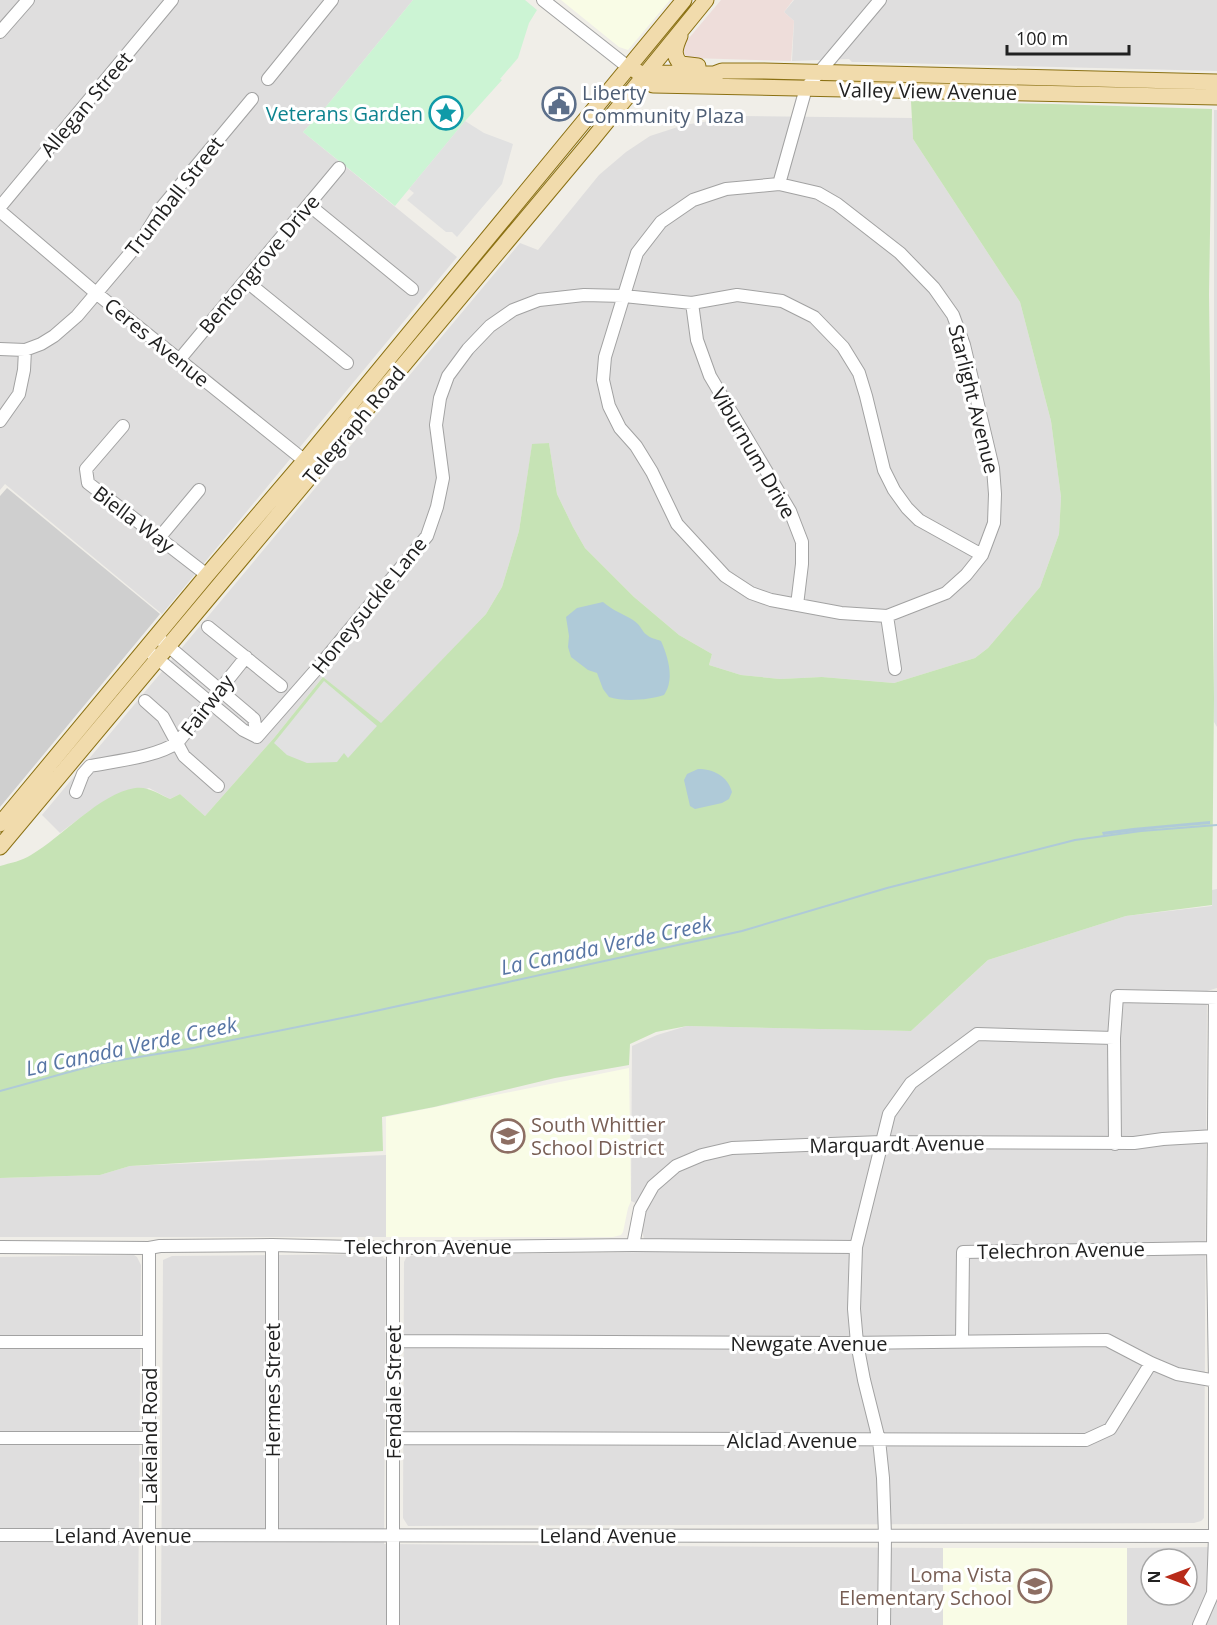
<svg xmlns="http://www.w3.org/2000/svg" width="1217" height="1625" font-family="'Open Sans',sans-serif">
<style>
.residential{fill:#dfdede;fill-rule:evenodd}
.commercial{fill:#eeddda}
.education{fill:#f9fce6}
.religious{fill:#cfcfcf}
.grass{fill:#c6e3b5}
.park{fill:#ccf4d4}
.parking{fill:#e1e1e1}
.water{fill:#afcad8}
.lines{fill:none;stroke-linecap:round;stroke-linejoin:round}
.stream{stroke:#afcad8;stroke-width:2}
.minor-casing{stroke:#a2a2a2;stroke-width:14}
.major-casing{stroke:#8b7113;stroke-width:17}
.minor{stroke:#fff;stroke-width:12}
.major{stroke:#f1dbac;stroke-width:15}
.labels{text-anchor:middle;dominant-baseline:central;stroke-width:6;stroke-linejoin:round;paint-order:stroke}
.street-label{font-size:20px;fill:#212121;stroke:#fff}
.service-label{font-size:20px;fill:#4e5e75;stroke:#fff;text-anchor:start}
.culture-label{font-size:20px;fill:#0d838f;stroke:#fff;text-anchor:end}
.education-label{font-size:20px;fill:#785e54;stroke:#fff;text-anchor:start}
.water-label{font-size:21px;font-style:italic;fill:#5876a5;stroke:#fff}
</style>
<rect width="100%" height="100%" fill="#f0eee8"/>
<!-- residential -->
<path class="residential" d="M0 0H413L320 114 303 132 457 257 162 614 5 484 0 490Z
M794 0H1217V71L858 62H852L849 59 792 61 794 21 784 12Z
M1214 110H1217V727L1214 722Z
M740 116 912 118 913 139 1020 302 1051 421 1061 497 1059 534 1040 587 988 648 975 658 894 683 822 677 780 679 741 675 709 665 712 654 679 635 634 597 585 548 573 527 557 494 549 443 532 445 519 531 502 587 486 614 381 724 323 677 274 738 205 816 180 794 170 799 149 788 92 809 60 833 42 815 520 243 538 250 599 175 626 152 650 136 684 125Z
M1217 889V988L1207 991 1204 1518 1201 1521 1194 1523 408 1526 403 1518 404 1262 407 1256 419 1255 646 1252 642 1228 645 1207 631 1201 632 1046 657 1035 687 1026 911 1031 988 960 1126 916 1212 906V890Z
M386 1155V1237H0V1178L100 1175 130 1166Z
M380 1254 386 1260 384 1544 946 1548V1625H161L163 1260 172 1256Z
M134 1255 137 1257 141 1265 138 1625H0V1257Z
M1217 1547V1625H1127V1548ZM1151 1559H1187V1595H1151Z"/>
<!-- commercial -->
<path class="commercial" d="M721 0H793L784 12 794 21 791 61 691 58 685 55 683 51 684 44Z"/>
<!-- education -->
<path class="education" d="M561 0H670L628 50 619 47Z
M629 1068 631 1201 628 1208 623 1232 621 1235 613 1237H386V1117Z
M943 1548H1127V1625H943Z"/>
<!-- religious -->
<path class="religious" d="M7 488 160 614 0 807V496Z"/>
<!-- grass -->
<path class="grass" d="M911 101 1053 104 1212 109 1209 295 1214 698 1212 905 1126 916 988 960 911 1031 687 1026 656 1032 630 1044 629 1065 555 1078 434 1107 382 1117 383 1151 130 1166 100 1175 0 1178V866C10 863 22 861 31 855 62 837 99 794 135 788 148 786 159 794 170 799L180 794 205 816 274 738 323 677 381 723 486 614 502 587 519 531 532 444 549 443 557 494 573 527 585 548 634 597 679 635 712 654 709 665 741 675 780 679 822 677 894 683 975 658 988 648 1040 587 1059 534 1061 497 1051 421 1020 302 913 139Z"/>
<!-- park -->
<path class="park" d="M413 0H525L537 10 529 23 518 58 500 79 502 80 466 120 395 206 303 132 320 114Z"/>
<!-- parking -->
<path class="parking" d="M465 121 484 133 513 144 502 184 457 237 452 232H446L407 200 414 193 409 189Z
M324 681 377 726 348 758 344 753 337 762 307 763 287 755 274 743Z"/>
<!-- water -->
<path class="water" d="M603 602C612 610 623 614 633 620 642 626 641 631 647 635 650 638 656 639 661 641 668 657 675 679 664 695 650 700 623 702 609 697L603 689 597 673 588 670 571 657 568 647 569 636 566 617 577 608Z
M698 769C713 769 728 776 732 792L729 799 722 803 695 809 690 806 684 780 687 774Z
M1210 821V824L1161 828 1103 835 1102 832 1133 828Z"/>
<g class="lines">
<!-- stream -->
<path class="stream" d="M0 1091 102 1063 188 1049 357 1015 742 931 887 888 1075 840 1141 831 1217 825"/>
<!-- minor casing -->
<g class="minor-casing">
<path id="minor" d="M543 0 628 67
M0 32 28 0
M268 79 332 0
M779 184 818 193 837 204 900 253 934 288 953 315 964 345 993 468 995 494 994 523 982 555 966 575 946 593 887 616 841 613 771 600 751 593 725 576 677 524 652 472 636 446 620 428 609 406 603 380 605 357 637 253 661 222 693 200 726 189Z
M779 184 806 88 880 0
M309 205 412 289
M0 207 172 0
M0 211 96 293 310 465
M246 281 347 363
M692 303 697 340 710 376 790 511 802 542V564L797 605
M0 349 25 350 41 344 54 336 77 316 143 238 162 207 252 99
M179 360 339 168
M0 421 19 394 24 370 25 350
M123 426 86 469 88 483 207 575
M159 538 199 490
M887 616 895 669
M208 627 281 686
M161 640 254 719 257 737
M146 649 243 730 257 737
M145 701 163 717 184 756 218 786
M257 737 321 664 427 536 437 507 443 478 436 425 440 398 448 376 468 349 490 326 513 310 539 300 584 295 624 296 692 303 737 295 782 301 814 317 843 347 859 373 866 396 884 470 894 490 907 508 919 520 982 555
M76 792 83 774 90 766C116 761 157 757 178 742L246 657
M1114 1038 1115 1144
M633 1245 640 1209 653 1186 676 1166 702 1155 732 1148 881 1142 1134 1143 1163 1139 1215 1136
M0 1247 149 1248 160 1246 272 1245 393 1248 633 1245 856 1247
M149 1248V1625
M393 1341 846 1343 1107 1340 1151 1363 1177 1374 1217 1381
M0 1342H149
M962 1342 963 1252 1213 1248
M0 1438H149
M393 1438 1086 1440 1110 1429 1151 1363
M0 1535 1217 1536
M272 1535V1245
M393 1625V1248
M884 1625 885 1536 883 1478 879 1440 864 1380 857 1343 854 1309 856 1247 889 1114 911 1083 977 1034 1114 1038 1117 996 1217 998
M1199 1625 1213 1593 1215 1536V1381L1213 1248 1215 998"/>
</g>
<!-- major casing -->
<g class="major-casing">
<path id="major" d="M680 36C675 47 672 56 681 64L698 66
M636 71 644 75 653 85 1217 97
M644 75 661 73 714 74 722 71H764L1217 82
M0 824 207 575 305 460 684 0
M0 847 591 141 706 0"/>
</g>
<!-- minor -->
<use href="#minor" class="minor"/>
<!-- major -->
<use href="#major" class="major"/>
</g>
<!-- icons -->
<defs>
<g id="civic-ring" transform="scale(1.725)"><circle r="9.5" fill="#fff" stroke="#5c6f8a" stroke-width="1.5"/><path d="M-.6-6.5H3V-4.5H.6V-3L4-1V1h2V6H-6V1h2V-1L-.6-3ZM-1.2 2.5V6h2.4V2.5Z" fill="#5c6f8a"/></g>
<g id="sight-ring" transform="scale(1.725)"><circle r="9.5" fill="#fff" stroke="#0f9aa8" stroke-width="1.5"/><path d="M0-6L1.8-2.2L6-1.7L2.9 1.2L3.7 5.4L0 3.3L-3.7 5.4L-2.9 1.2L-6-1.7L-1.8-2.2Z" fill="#0f9aa8"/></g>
<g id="school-ring" transform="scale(1.725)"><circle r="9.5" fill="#fff" stroke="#8d6e63" stroke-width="1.5"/><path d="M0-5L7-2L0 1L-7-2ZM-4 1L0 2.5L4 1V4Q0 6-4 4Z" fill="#8d6e63"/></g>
</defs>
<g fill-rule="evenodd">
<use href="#civic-ring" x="559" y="104"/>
<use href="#sight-ring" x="446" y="113"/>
<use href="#school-ring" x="508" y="1136"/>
<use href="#school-ring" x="1035" y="1586"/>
</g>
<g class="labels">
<!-- street labels -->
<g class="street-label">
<text transform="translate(928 91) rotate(1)">Valley View Avenue</text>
<text transform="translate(86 104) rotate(-50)">Allegan Street</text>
<text transform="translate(174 196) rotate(-52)">Trumball Street</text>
<text transform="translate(259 264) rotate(-50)">Bentongrove Drive</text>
<text transform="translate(157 342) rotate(39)">Ceres Avenue</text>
<text transform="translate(974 399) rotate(76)">Starlight Avenue</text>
<text transform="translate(354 425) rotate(-50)">Telegraph Road</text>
<text transform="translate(754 453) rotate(60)">Viburnum Drive</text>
<text transform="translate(134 519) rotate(37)">Biella Way</text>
<text transform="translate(369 605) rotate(-51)">Honeysuckle Lane</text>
<text transform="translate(207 705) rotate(-52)">Fairway</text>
<text transform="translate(897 1144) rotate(-1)">Marquardt Avenue</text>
<text x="428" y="1246">Telechron Avenue</text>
<text transform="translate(1061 1250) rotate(-1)">Telechron Avenue</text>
<text x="809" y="1343">Newgate Avenue</text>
<text transform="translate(272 1390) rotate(-90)">Hermes Street</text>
<text transform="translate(393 1392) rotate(-90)">Fendale Street</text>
<text transform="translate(149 1436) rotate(-90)">Lakeland Road</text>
<text x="792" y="1440">Alclad Avenue</text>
<text x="123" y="1535">Leland Avenue</text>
<text x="608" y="1535">Leland Avenue</text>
</g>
<!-- service labels -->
<g class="service-label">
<text x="582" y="92">Liberty<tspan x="582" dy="23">Community Plaza</tspan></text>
</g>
<!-- culture labels -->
<g class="culture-label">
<text x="423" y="113">Veterans Garden</text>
</g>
<!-- education labels -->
<g class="education-label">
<text x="531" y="1124">South Whittier<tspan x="531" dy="23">School District</tspan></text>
<text x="1012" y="1574" text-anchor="end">Loma Vista<tspan x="1012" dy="23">Elementary School</tspan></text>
</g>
<!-- water labels -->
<g class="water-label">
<text transform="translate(606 945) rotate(-12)">La Canada Verde Creek</text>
<text transform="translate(131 1046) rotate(-12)">La Canada Verde Creek</text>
</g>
</g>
<!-- north arrow -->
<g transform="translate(1169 1577) rotate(270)"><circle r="28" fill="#ffffff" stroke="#a6a6a6" stroke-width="1.5"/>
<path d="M0-4.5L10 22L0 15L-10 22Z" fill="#b82b19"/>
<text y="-9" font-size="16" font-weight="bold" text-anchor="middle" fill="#212121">N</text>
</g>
<!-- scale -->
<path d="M1007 45v9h122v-9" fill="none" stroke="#212121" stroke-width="3"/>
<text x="1016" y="45" font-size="18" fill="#212121" stroke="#ffffff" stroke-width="4.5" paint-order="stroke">100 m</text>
</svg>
